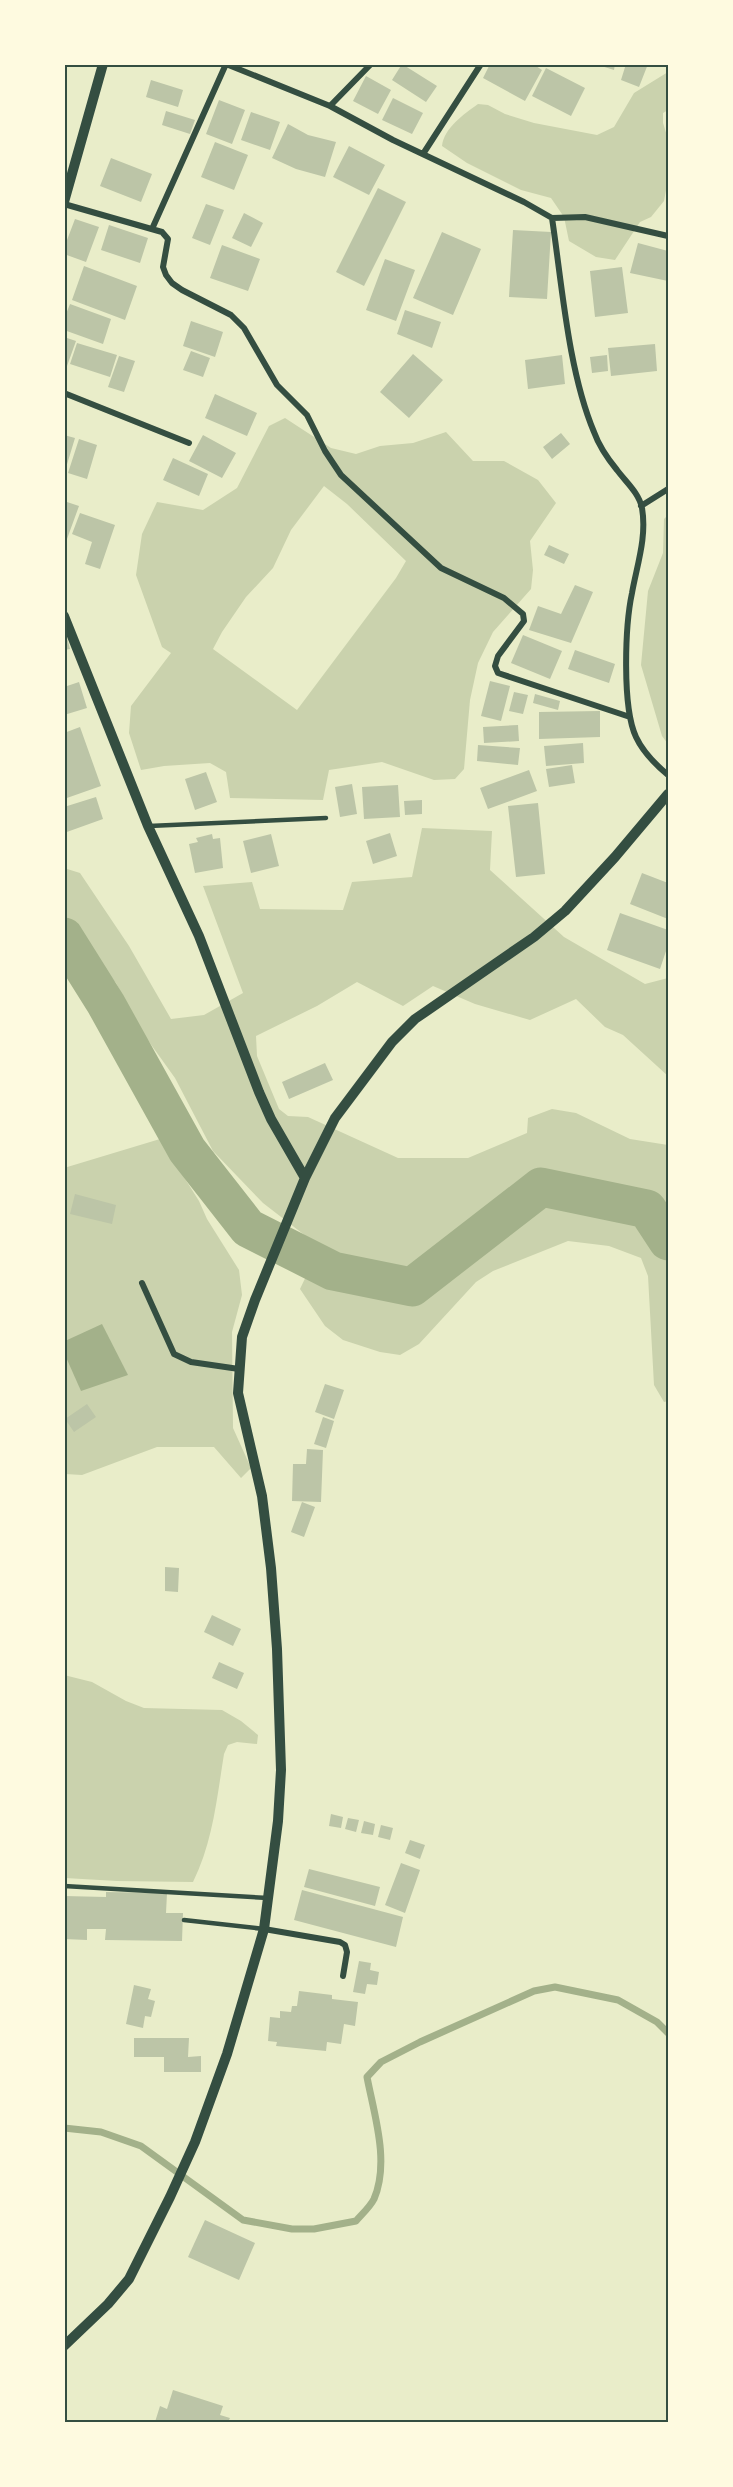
<svg xmlns="http://www.w3.org/2000/svg" width="733" height="2487" font-family="Mulish,sans-serif">
<style>
.green{fill:#cad2ad;fill-rule:evenodd}
.water{fill:#a3b18a}
.lines{fill:none;stroke-linecap:round;stroke-linejoin:round}
.stream{stroke:#a3b18a;stroke-width:7}
.river{stroke:#a3b18a;stroke-width:39}
.building{fill:#bcc5a7}
.service{stroke:#344e41;stroke-width:4.5}
.minor{stroke:#344e41;stroke-width:6}
.tertiary{stroke:#344e41;stroke-width:10}
.neatline{fill:none;stroke:#344e41;stroke-width:2}
</style>
<rect width="100%" height="100%" fill="#e9edc9"/>
<!-- green -->
<path class="green" d="M668 72V110L663 113V123L668 139V179L664 201 651 217 640 222 615 260 596 257 569 241 564 217 551 198 521 190 467 163 442 146C444 128 464 114 478 104L488 105 505 114 534 123 597 135 614 127 634 93Z
M285 418 331 448 356 454 380 446 413 443 446 432 473 461H504L538 480 556 503 530 541 533 570 531 589 493 632 478 663 470 700 464 769 455 779 434 780 382 762 329 770 323 800 230 798 226 772 210 763 164 766 141 770 129 733 131 706 171 653 162 647 136 575 142 534 157 502 203 510 237 488 269 426ZM324 486 347 504 406 561 396 578 297 710 213 649 222 632 246 597 273 568 291 530Z
M668 515V744L662 736 641 665 648 591 663 553 664 519Z
M422 828 492 831 490 870 564 937 645 984 668 978V1076L623 1035 605 1027 576 999 530 1020 475 1004 433 986 403 1006 357 982 317 1006 256 1036 257 1056 279 1109 288 1116 308 1117 398 1158H468L527 1133 528 1118 552 1109 576 1113 630 1139 668 1145V1401L664 1402 654 1385 648 1276 641 1258 609 1246 568 1241 493 1271 476 1282 419 1344 400 1355 380 1352 343 1340 325 1326 300 1289 320 1247 263 1203 213 1151 175 1078 137 1025 116 983 65 922 64 868 80 873 129 946 171 1019 204 1015 243 993 203 886 252 882 260 909 343 910 352 882 412 877Z
M160 1139 199 1201 207 1219 239 1270 242 1295 232 1332 233 1428 251 1468 241 1478 214 1447H157L82 1475 65 1474 64 1168Z
M64 1675 92 1682 126 1701 144 1708 222 1710 241 1721 258 1735 257 1744 237 1742 228 1745 224 1754C217 1797 213 1842 193 1882L117 1881 65 1878Z"/>
<!-- water -->
<path class="water" d="M102 1324 128 1375 81 1391 65 1355V1341Z"/>
<g class="lines">
<!-- stream -->
<path class="stream" d="M64 2128 101 2132 141 2146 243 2220 292 2229H314L356 2221C362 2214 370 2207 374 2199 390 2162 374 2114 367 2077L381 2062 420 2042 534 1991 555 1987 618 2000 657 2022 668 2033"/>
<!-- river -->
<path class="river" d="M64 937 106 1004 187 1150 248 1228 333 1271 412 1287 541 1187 647 1209 668 1241"/>
</g>
<!-- building -->
<path class="building" d="M402 64 437 86 426 102 392 80Z
M490 64H533L542 70 525 101 483 78Z
M595 64H615L614 70Z
M626 64H648L639 87 621 80Z
M546 68 585 88 571 116 532 96Z
M366 76 391 90 378 114 353 101Z
M151 80 183 90 178 107 146 97Z
M393 98 423 113 412 134 382 120Z
M219 100 245 110 232 144 206 134Z
M166 111 195 120 190 134 162 125Z
M251 112 280 122 270 150 241 140Z
M288 124 308 135 336 142 325 177 296 169 272 158Z
M215 142 248 155 234 190 201 177Z
M349 146 385 165 369 195 333 177Z
M111 158 152 174 141 202 100 186Z
M378 188 406 202 364 286 336 272Z
M206 204 224 210 210 245 192 238Z
M244 213 263 223 251 247 232 238Z
M75 219 99 227 86 262 64 254V248Z
M109 225 148 238 140 263 101 250Z
M513 230 551 232 547 299 509 297Z
M442 232 481 249 453 315 413 298Z
M638 243 668 251V281L630 273Z
M222 245 260 259 248 291 210 278Z
M385 259 415 270 396 321 366 310Z
M84 266 137 286 125 320 72 300Z
M622 267 628 313 595 317 590 271Z
M70 304 111 319 103 344 64 330V319Z
M405 310 441 322 432 348 397 334Z
M191 321 223 332 215 357 183 346Z
M64 337 76 341 67 366 64 365Z
M77 343 117 355 110 377 70 364Z
M655 344 657 371 611 376 608 348Z
M191 351 210 358 203 377 183 370Z
M413 354 443 380 409 418 380 392Z
M562 355 565 384 528 389 525 360Z
M607 355 608 371 592 373 590 357Z
M119 356 135 361 124 392 108 387Z
M215 394 257 413 247 436 205 418Z
M561 433 570 444 552 459 543 447Z
M64 435 75 438 65 471H64Z
M203 435 236 453 222 478 189 461Z
M79 439 97 445 87 479 68 473Z
M173 458 208 474 199 496 163 480Z
M67 502 79 506 67 539 64 538V510Z
M80 513 115 525 100 569 85 564 92 542 72 534Z
M549 545 569 554 564 564 544 555Z
M575 585 593 592 571 643 529 630 538 606 561 614Z
M65 630 70 649 64 650V631Z
M523 635 562 651 550 679 511 663Z
M575 650 615 664 609 683 568 669Z
M490 681 510 686 501 721 481 716Z
M79 682 87 708 64 715V687Z
M514 692 528 695 523 714 509 711Z
M535 694 560 701 558 710 533 703Z
M600 711V737L539 739V712Z
M518 725 519 741 484 743 483 727Z
M80 727 101 786 64 799V733Z
M583 743 584 763 546 766 544 746Z
M478 745 520 748 518 765 477 761Z
M572 765 575 783 549 787 546 769Z
M529 770 537 791 488 809 480 788Z
M206 772 217 802 195 810 185 779Z
M352 784 357 814 340 817 335 787Z
M398 785 400 817 364 819 362 787Z
M96 797 103 819 64 833V807Z
M422 800V814L405 815 404 801Z
M538 803 545 874 516 877 508 806Z
M390 833 397 856 373 864 366 841Z
M212 834 213 839 220 838 223 868 195 873 189 844 198 842 196 838Z
M271 834 279 866 251 873 243 841Z
M642 873 668 883V919L630 904Z
M620 913 668 930V945L660 969 607 950Z
M325 1063 333 1080 289 1099 282 1082Z
M75 1194 116 1205 112 1224 70 1214Z
M325 1384 344 1390 334 1419 315 1412Z
M87 1404 96 1417 74 1432 65 1419Z
M323 1417 334 1421 326 1448 314 1444Z
M307 1449 323 1450 321 1502 292 1501 293 1464H306Z
M302 1502 315 1507 304 1537 291 1532Z
M165 1567 179 1568 178 1592 165 1591Z
M212 1615 241 1629 233 1646 204 1632Z
M219 1662 244 1673 237 1689 212 1678Z
M331 1814 343 1817 341 1828 329 1826Z
M348 1818 359 1820 356 1832 345 1829Z
M364 1821 375 1824 373 1835 361 1833Z
M381 1825 393 1828 390 1840 378 1837Z
M410 1840 425 1845 420 1859 405 1853Z
M401 1863 420 1870 405 1913 385 1905Z
M309 1869 380 1887 375 1906 304 1887Z
M302 1890 403 1917 396 1947 294 1920Z
M106 1892 167 1893 166 1913H183L182 1941 105 1940 106 1929H87V1940L64 1939V1896L106 1897Z
M359 1961 371 1963 370 1970 379 1972 377 1985 367 1984 365 1994 353 1992Z
M134 1985 151 1989 148 1999 155 2001 151 2017 145 2016 143 2028 126 2024Z
M299 1991 332 1995V1999L358 2002 355 2026 344 2024 341 2044 327 2042 326 2051 276 2046 277 2042 268 2041 270 2017 280 2018V2011L291 2012 292 2006H297Z
M134 2038H189L188 2057 201 2056V2072H164V2057H134Z
M205 2220 255 2243 239 2280 188 2257Z
M173 2390 223 2406 220 2415 230 2418 228 2422H155L160 2406 167 2409Z"/>
<g class="lines">
<!-- service -->
<path class="service" d="M149 826 326 818
M64 1886 268 1898
M184 1920 264 1929"/>
<!-- minor -->
<path class="minor" d="M226 64 330 106 393 140 524 202 552 218 585 217 668 236
M330 106 371 64
M423 154 481 64
M64 204 162 232 168 239 163 267 166 275 172 283 182 290 231 315 244 328 277 385 307 415 325 451 341 475 441 568 504 598 523 614 524 621 498 656 495 666 498 673 630 717
M552 218C562 284 568 370 594 432 599 446 608 459 617 470 626 482 639 493 642 508 647 537 637 565 632 593 625 626 622 707 636 737 643 752 656 765 668 775
M152 229 226 64
M64 393 189 443
M641 506 668 489
M142 1283 174 1354 191 1362 239 1369
M264 1929 340 1942 345 1945 347 1952 343 1976"/>
<!-- tertiary -->
<path class="tertiary" d="M64 202 103 64
M64 616 148 826 199 936 259 1092 271 1119 305 1178
M64 2346 108 2304 129 2279 170 2197 195 2142 227 2054 264 1929 278 1821 281 1770 277 1649 271 1568 262 1496 238 1393 242 1337 255 1300 305 1178 335 1118 392 1042 415 1019 534 937 565 911 615 857 668 794"/>
</g>
<!-- border -->
<rect width="733" height="2487" fill="none" stroke="#fefae0" stroke-width="132"/>
<rect x="66" y="66" width="601" height="2355" class="neatline"/>
</svg>
